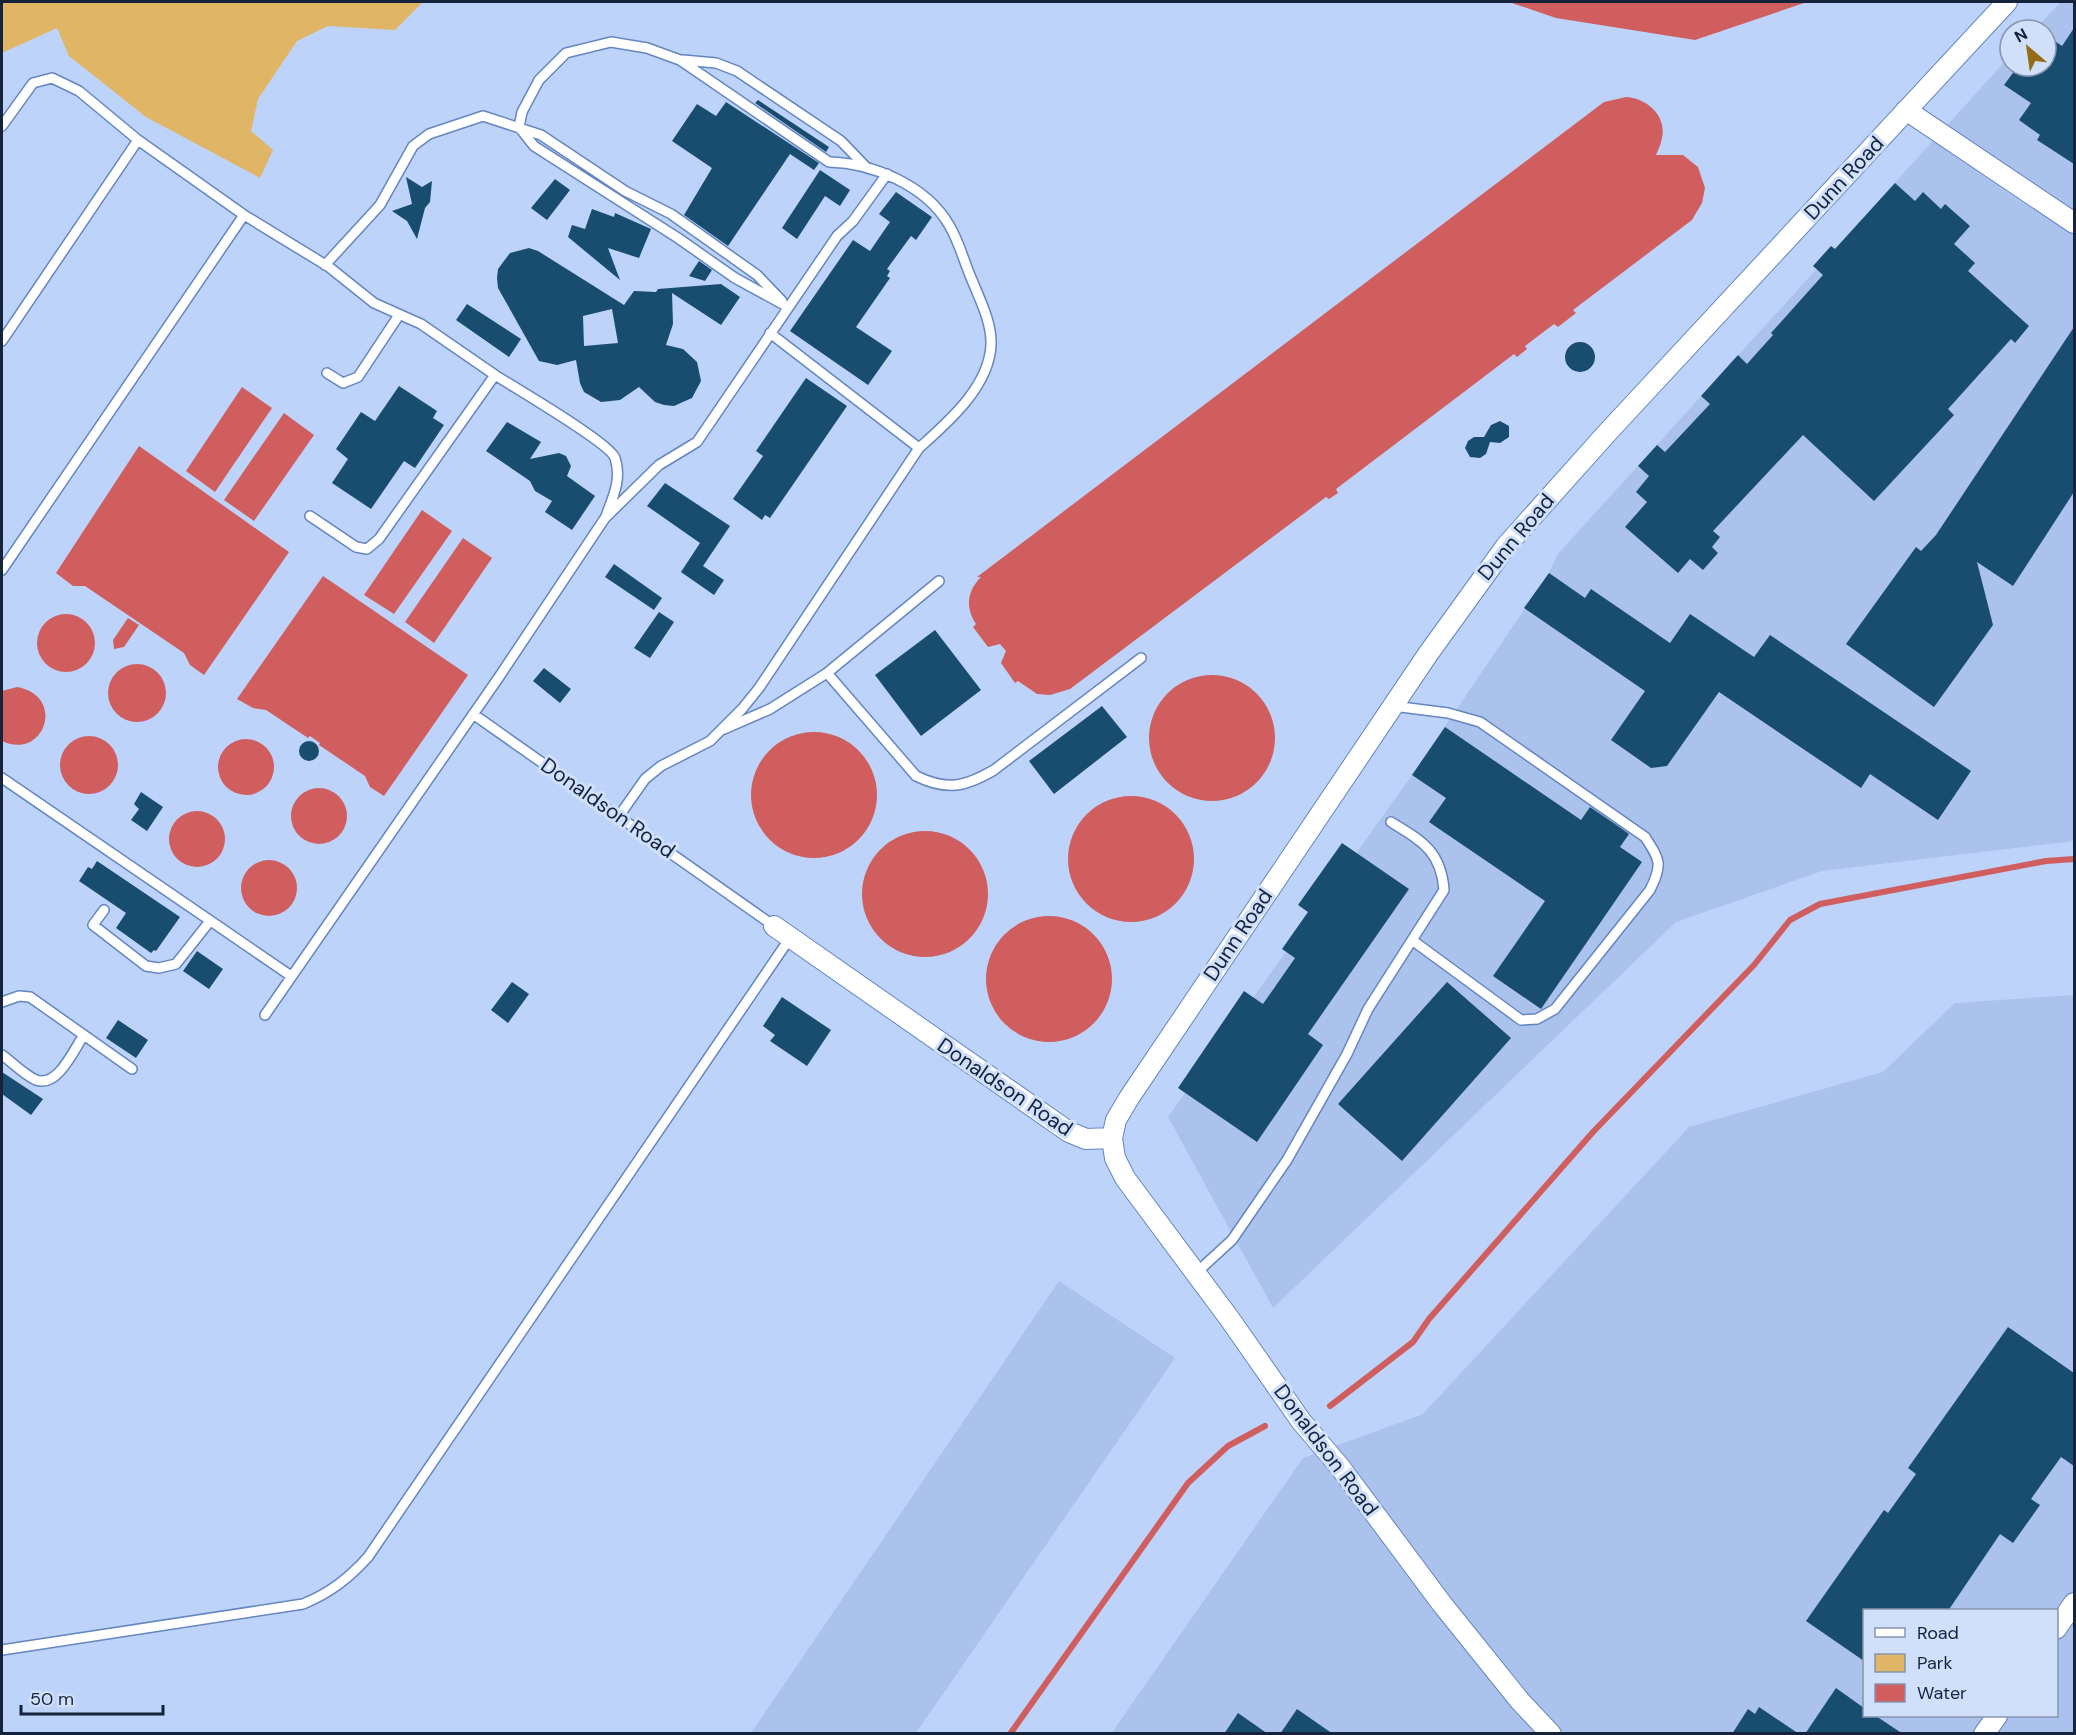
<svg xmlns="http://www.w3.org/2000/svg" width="2076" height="1735" font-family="'DM Sans',sans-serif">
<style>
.built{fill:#abc2ec;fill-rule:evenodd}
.green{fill:#e0b566}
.water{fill:#d05e5f}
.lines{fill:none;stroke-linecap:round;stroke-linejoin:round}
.stream{stroke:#d05e5f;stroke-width:6}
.building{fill:#194d6f;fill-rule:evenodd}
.lane-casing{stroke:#6486c1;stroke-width:12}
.street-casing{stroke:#6486c1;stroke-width:22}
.lane{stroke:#fff;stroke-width:9}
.street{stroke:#fff;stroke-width:20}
.labels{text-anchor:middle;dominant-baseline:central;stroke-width:6;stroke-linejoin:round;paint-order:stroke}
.street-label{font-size:21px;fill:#15233b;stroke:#d1e0fa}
</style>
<rect width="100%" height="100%" fill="#bdd3fa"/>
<!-- built -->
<path class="built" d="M2061 2H2074V841L1822 871 1676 922 1273 1308 1168 1117 1412 775 1549 573 1557 555 2010 56V66H2046V30H2034Z
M2073 995 2074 1733 1111 1734 1303 1458 1423 1414 1689 1127 1883 1072 1955 1003ZM1864 1610H2056V1716H1864Z
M1059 1281 1175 1358 916 1733H751Z"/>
<!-- green -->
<path class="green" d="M2 2H423L395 30 328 26 297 41 258 99 251 131 273 150 260 178 146 117 69 56 57 28 2 53Z"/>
<!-- water -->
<path class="water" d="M1509 2H1807L1695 40 1556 18Z
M1626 97C1646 98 1667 115 1662 138 1661 144 1658 150 1656 155H1683L1698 167 1705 188 1702 203 1692 220 1573 310 1576 313 1558 327 1554 324 1525 346 1527 349 1517 357 1514 354 1336 489 1338 493 1329 499 1326 497 1070 689 1050 695 1037 694 1018 681 1015 683 1001 663 1006 651 1000 644 988 647 973 627 976 624C965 608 967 591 981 577H977L1604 102Z
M242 387 272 408 215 492 186 471Z
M284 413 314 435 254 521 224 500Z
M139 446 289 552 204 675 190 665 184 653 85 586H73L56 573Z
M422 510 452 531 394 614 364 595Z
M463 538 492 558 434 643 405 622Z
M323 576 468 675 384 796 370 787 365 776 319 745 320 743 310 736 308 738 266 710 253 708 237 699Z
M37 643a29 29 0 1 1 58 0a29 29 0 1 1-58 0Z
M128 618 139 625 124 647 114 649 113 640Z
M108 693a29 29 0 1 1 58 0a29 29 0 1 1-58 0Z
M1149 738a63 63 0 1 1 126 0a63 63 0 1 1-126 0Z
M17 687C67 696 44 761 2 741V691Z
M751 795a63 63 0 1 1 126 0a63 63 0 1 1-126 0Z
M60 765a29 29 0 1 1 58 0a29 29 0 1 1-58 0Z
M218 767a28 28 0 1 1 56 0a28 28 0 1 1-56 0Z
M291 816a28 28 0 1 1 56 0a28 28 0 1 1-56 0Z
M1068 859a63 63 0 1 1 126 0a63 63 0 1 1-126 0Z
M169 839a28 28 0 1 1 56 0a28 28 0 1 1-56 0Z
M862 894a63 63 0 1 1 126 0a63 63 0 1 1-126 0Z
M241 888a28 28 0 1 1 56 0a28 28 0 1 1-56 0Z
M986 979a63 63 0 1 1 126 0a63 63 0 1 1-126 0Z"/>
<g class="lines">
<!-- stream -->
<path class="stream" d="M1330 1406 1413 1342 1429 1319 1593 1132 1754 965 1790 920 1820 904 2046 861 2074 859
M1010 1734 1188 1483 1228 1446 1265 1426"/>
</g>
<!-- building -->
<path class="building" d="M2074 28V164L2037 140 2040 135 2019 120 2031 103 2004 85 2018 66H2046V35L2062 46Z
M758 100 829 147 826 152 755 103Z
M726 102 819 163 814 170 790 154 728 246 684 215 712 168 672 141 697 104 716 116Z
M820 170 850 190 840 206 825 196 797 239 782 228Z
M406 177 422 187 432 181 430 202 425 208 417 239 407 221 392 211 412 204Z
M555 179 570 190 547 220 531 208Z
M1895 183 1915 201 1923 192 1941 209 1945 204 1970 226 1954 244 1975 263 1968 271 2029 326 2015 343 2011 339 1948 409 1954 415 1874 501 1803 435 1713 531 1720 537 1712 547 1718 553 1703 570 1690 559 1678 573 1625 527 1647 502 1636 492 1649 476 1638 466 1657 445 1665 452 1710 404 1701 396 1738 355 1747 364 1773 335 1771 333 1823 275 1813 266 1831 246 1835 249Z
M896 192 932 217 916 240 911 236 887 269 890 271 887 276 890 278 856 327 892 351 868 385 790 331 853 240 870 251 890 222 879 214Z
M592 209 614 217 615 213 651 229 639 258 608 248 620 280 568 237 572 225 585 229Z
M529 248 538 251 624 305 634 291 656 292 658 289 721 284 740 297 721 325 672 293 673 324 666 345 683 349 697 362 701 381 692 398 674 406 664 405 655 402 639 387 620 400 601 402 584 392 580 383 576 360 557 365 539 361 498 288 497 278 498 269 510 253ZM612 309 618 343 584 346 583 316Z
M699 261 712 270 705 281 689 276Z
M467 304 521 339 509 357 456 320Z
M2074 327V492L2013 586 1977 562 1993 625 1934 707 1846 644 1916 547 1921 551 1936 535Z
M1565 357a15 15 0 1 1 30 0a15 15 0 1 1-30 0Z
M806 378 847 406 770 518 765 515 762 520 733 499 763 456 756 451Z
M399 386 437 411 433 418 444 425 415 468 404 461 371 509 332 483 348 459 336 449 361 412 375 421Z
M1500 421 1509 426V437L1500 443 1490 442 1486 454 1480 458 1470 457 1465 448 1468 441 1474 437H1484L1491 425Z
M507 422 541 442 530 459 559 453 566 456 571 466 567 476 595 496 572 530 545 512 552 501 535 491 530 481 486 451Z
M665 483 730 526 703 566 724 580 714 595 681 572 700 543 647 506Z
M614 564 662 598 654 610 605 577Z
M1549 573 1585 598 1591 589 1670 643 1690 614 1754 657 1770 635 1971 771 1938 820 1870 774 1861 788 1719 692 1667 766 1651 768 1611 740 1645 691 1524 608Z
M659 612 674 622 650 658 634 648Z
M935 630 981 690 921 736 875 675Z
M544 668 571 689 560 703 533 681Z
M1102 706 1127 737 1054 794 1029 761Z
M1445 727 1581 820 1590 807 1615 824 1629 834 1620 847 1642 862 1541 1009 1493 976 1545 901 1429 822 1446 798 1412 775Z
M299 751a10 10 0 1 1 20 0a10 10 0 1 1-20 0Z
M141 792 163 807 147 831 131 820 139 809 134 804Z
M1342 843 1409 889 1308 1034 1323 1045 1257 1142 1178 1088 1244 991 1263 1004 1295 958 1282 949 1308 912 1298 905Z
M97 861 180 917 156 951 154 950 151 953 116 928 126 913 79 881 88 867 92 869Z
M197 951 223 969 209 989 183 971Z
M512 982 529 994 508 1023 491 1010Z
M1447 982 1511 1038 1402 1161 1338 1104Z
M782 997 831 1030 807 1066 770 1041 775 1035 763 1026Z
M118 1020 148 1040 136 1058 106 1038Z
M2 1072 43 1099 31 1115 2 1094Z
M2008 1327 2074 1373V1466L2061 1457 2031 1499 2040 1505 2013 1543 2000 1534 1948 1611H1864V1661L1806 1621 1884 1510 1888 1513 1916 1474 1908 1468Z
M1836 1688 1864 1708V1716H1876L1903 1734H1805Z
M1759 1707 1799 1734H1732L1748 1709 1755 1714Z
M1297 1709 1333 1734H1280Z
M1238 1713 1268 1734H1224Z"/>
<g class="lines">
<!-- lane casing -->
<g class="lane-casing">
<path id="lane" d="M683 60 716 63 737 71 841 141 866 167
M2 126 33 83 52 78 79 91 138 140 244 215 329 267 374 303 421 324 495 375
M325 265 380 205 413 146 429 134 483 116 541 135 625 191 671 214 757 275 782 301
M770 333 919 448
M2 341 138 140
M327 373 343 383 358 377 399 315
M310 516 356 547 367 549 379 539 495 375C515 388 610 443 615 458 622 479 613 497 606 516
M2 570 244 215
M827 673 916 776C947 791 965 787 994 770L1141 658
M1393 706 1448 713 1480 722 1645 837C1660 860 1663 864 1650 890L1555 1009 1537 1019 1521 1020 1412 940
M473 714 774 926
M724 729 770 709 827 673 939 581
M2 778 291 976
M619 816 645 779 661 766 710 741 742 709 759 688 919 448C948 422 989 387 991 345 992 323 980 300 972 280 964 262 959 241 949 225 926 185 872 163 829 162L680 60 647 48 611 42 566 53 539 80 522 112 519 127 534 146 678 238 735 278 788 307
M104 910 93 925 146 966 159 968 176 964 210 921
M2 1002 19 996 30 997 132 1069
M265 1015 499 677 605 518 659 465 697 442 837 236 853 221 887 174
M2 1055C12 1062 24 1075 36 1080 58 1088 74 1049 84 1035
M1196 1273 1232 1240 1287 1160 1347 1054 1368 1009 1444 890C1441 851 1422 841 1391 822
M2 1650 303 1604C330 1593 349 1578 368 1557L790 938"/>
</g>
<!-- street casing -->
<g class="street-casing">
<path id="street" d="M1906 110 2074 223
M774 926 1069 1132 1086 1139 1112 1138
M2056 1629 2074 1603
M1551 1734 1520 1701 1442 1604 1340 1467 1301 1421 1229 1318 1125 1178 1115 1158 1112 1138 1116 1120 1129 1098 1428 654 1506 546 1607 433 2007 2
M1984 1734 1997 1716"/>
</g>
<!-- lane -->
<use href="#lane" class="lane"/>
<!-- street -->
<use href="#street" class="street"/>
</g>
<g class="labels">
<!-- street labels -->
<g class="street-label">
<text transform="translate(1844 178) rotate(-47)">Dunn Road</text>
<text transform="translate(1516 537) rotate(-50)">Dunn Road</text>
<text transform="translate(608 808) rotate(35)">Donaldson Road</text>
<text transform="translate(1238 935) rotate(-56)">Dunn Road</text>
<text transform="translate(1005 1087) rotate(34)">Donaldson Road</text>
<text transform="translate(1326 1450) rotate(53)">Donaldson Road</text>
</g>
</g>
<!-- border -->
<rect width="2076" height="1735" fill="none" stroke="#15233b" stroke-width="6"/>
<!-- legend -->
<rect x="1863" y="1609" width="195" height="108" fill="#d1e0fa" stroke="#8694ae" stroke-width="1.5"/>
<rect x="1875" y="1628" width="30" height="9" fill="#ffffff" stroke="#8694ae" stroke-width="1.5"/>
<text x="1917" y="1639" font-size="18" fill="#15233b">Road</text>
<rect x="1875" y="1654" width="30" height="18" fill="#e0b566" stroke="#8694ae" stroke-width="1.5"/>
<text x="1917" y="1669" font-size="18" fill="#15233b">Park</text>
<rect x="1875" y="1684" width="30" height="18" fill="#d05e5f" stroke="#8694ae" stroke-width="1.5"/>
<text x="1917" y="1699" font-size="18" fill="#15233b">Water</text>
<!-- north arrow -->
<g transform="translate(2028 48) rotate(331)"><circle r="28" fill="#d1e0fa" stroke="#8694ae" stroke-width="1.5"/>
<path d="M0-4.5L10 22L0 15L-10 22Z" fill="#936c15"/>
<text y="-9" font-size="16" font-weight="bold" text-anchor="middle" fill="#15233b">N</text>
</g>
<!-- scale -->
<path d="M21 1705v9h142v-9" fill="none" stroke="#15233b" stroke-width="3"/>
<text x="30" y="1705" font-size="18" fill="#15233b" stroke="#d1e0fa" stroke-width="4.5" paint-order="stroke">50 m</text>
</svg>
